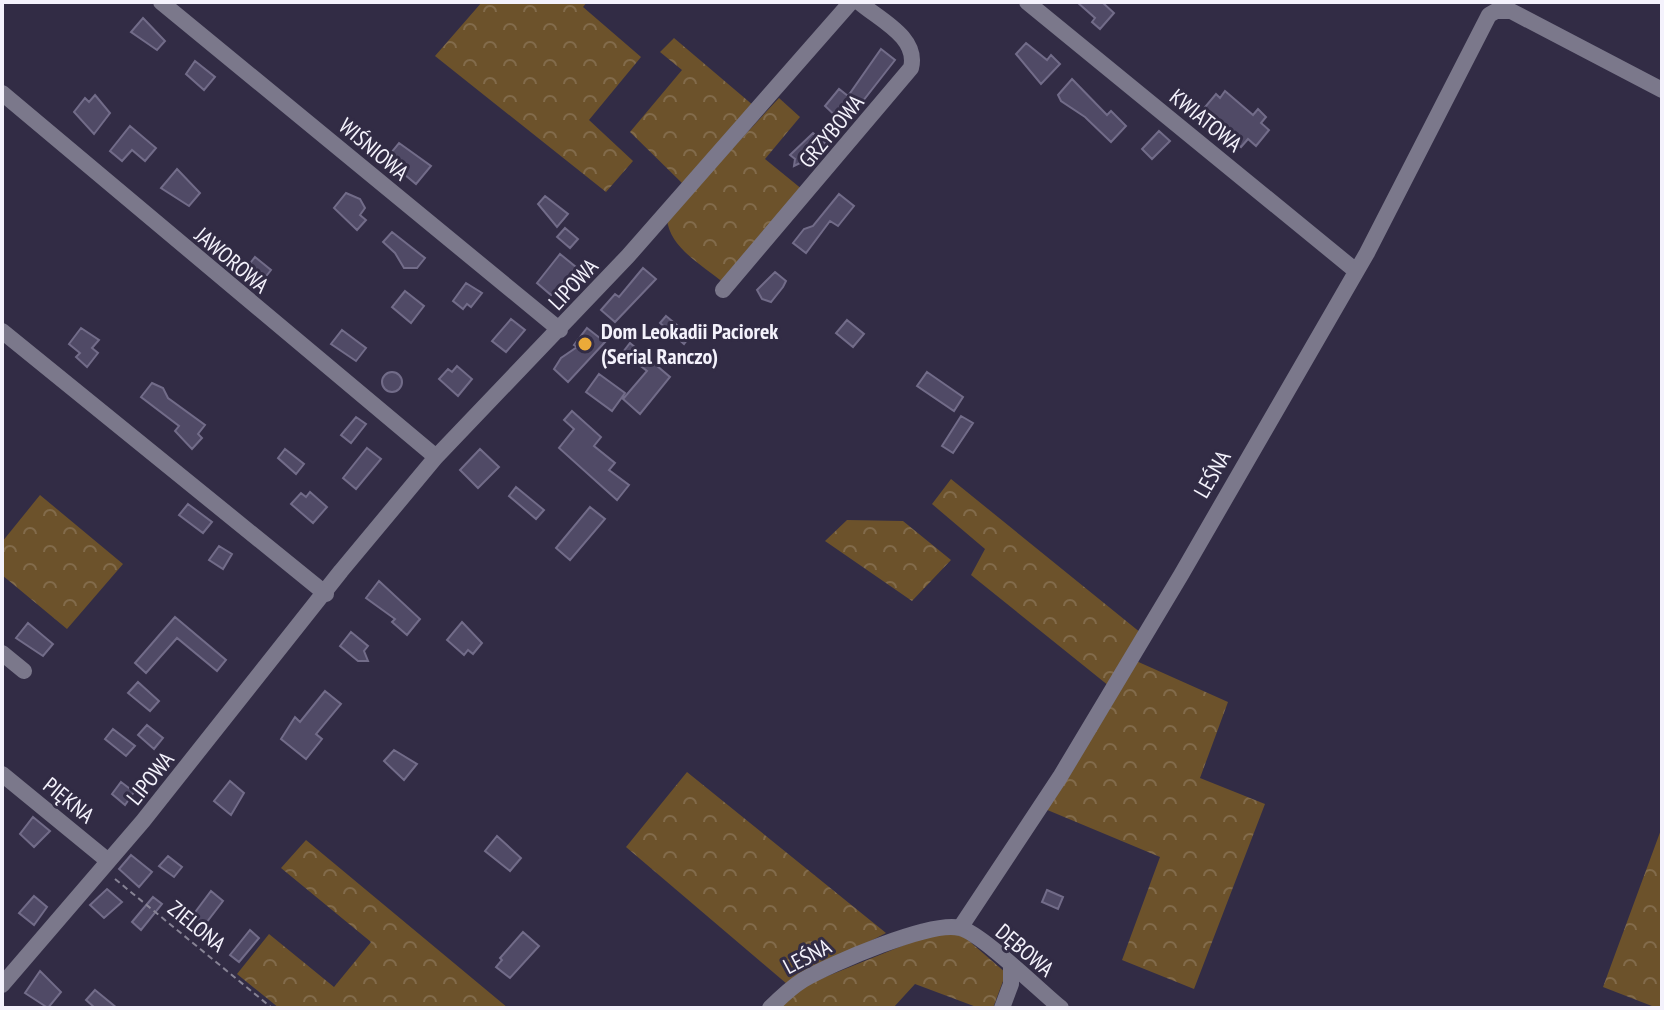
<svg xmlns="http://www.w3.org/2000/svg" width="1664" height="1010" font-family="'PT Sans Narrow',sans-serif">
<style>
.forest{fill:url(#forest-crowns)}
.building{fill:#504a66;stroke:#726c89;stroke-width:2}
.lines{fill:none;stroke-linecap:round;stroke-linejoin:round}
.path{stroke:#878395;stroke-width:2;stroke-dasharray:6 4;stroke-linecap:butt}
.minor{stroke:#7b788b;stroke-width:16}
.poi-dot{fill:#ebaa39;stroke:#322c45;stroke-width:3}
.labels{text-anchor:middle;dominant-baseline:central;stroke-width:6;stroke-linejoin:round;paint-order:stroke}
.street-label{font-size:22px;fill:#f4f2fc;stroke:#322c45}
.poi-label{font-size:22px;font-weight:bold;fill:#f4f2fc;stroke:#322c45;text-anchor:start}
</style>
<defs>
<pattern id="forest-crowns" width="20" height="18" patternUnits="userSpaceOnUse" patternTransform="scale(2)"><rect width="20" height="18" fill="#6c522b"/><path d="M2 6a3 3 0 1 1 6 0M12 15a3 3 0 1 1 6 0" fill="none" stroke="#826b4b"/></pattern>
</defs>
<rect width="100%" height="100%" fill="#322c45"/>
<!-- forest -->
<path class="forest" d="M482 2H587L583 7 641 57 589 120 633 161 606 192 435 56Z
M674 38 754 106 684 185 630 132 682 70 660 52Z
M779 98 800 117 765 159 803 190 724 283C703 266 669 247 667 219Z
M951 479 1141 633 1109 686 971 575 985 549 932 504Z
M40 495 123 564 67 629 2 575V542Z
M847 520 903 521 951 560 912 601 825 541Z
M1134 660 1228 702 1200 778 1265 804 1194 989 1122 960 1160 857 1045 809Z
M687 772 886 933 787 984 626 847Z
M1662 827V1008H1657L1603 987Z
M306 840 508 1008H279L237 974 269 934 334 987 371 942 281 868Z
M934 933 961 934 1006 973 993 1008H979L915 984 893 1008H775L798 988Z"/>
<!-- building -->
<path class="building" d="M1077 2H1102L1114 13 1100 29 1092 22 1095 18Z
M143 18 165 41 157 50 131 32Z
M1026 43 1047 60 1051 55 1060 64 1041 84 1016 54Z
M881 49 895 60 859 106 856 103 841 121 825 106 839 89 848 96Z
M195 61 215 77 204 90 186 74Z
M1072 79 1107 115 1111 111 1126 126 1111 142 1085 117 1061 101 1058 95Z
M1225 91 1253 115 1258 109 1266 117 1261 123 1269 130 1256 146 1248 139 1241 147 1200 113 1216 94 1220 98Z
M95 95 110 113 94 134 74 112 85 98 89 102Z
M130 126 156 148 145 161 132 150 122 161 110 151Z
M1159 131 1170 141 1152 159 1142 149Z
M813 133 826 144 807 168 800 163 794 166 795 159 790 155Z
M399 143 431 166 416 184 386 159Z
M177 169 200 193 189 206 161 188Z
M346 193 360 199 365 208 360 215 366 220 357 230 334 208Z
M839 194 854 206 838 226 830 221 806 253 793 243 804 229 813 226Z
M545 196 568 214 557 227 538 204Z
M565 228 578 239 570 248 557 237Z
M392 232 425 258 417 268H404L395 253 383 242Z
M560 254 582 272 570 286 564 281 551 295 537 283Z
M255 257 271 270 260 284 244 271Z
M643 268 656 279 615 322 601 310 615 294 619 297Z
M775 272 786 281 783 287 771 302 762 299 757 290Z
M466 283 482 293 471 307 467 304 463 309 453 301Z
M405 291 424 306 411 323 392 307Z
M666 316 690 336 684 344 660 323Z
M511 319 525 330 506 352 492 341Z
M847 320 864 334 853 347 836 333Z
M81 328 99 340 92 348 98 353 87 367 76 357 80 353 69 344Z
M587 328 605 342 568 382 554 369 561 358 577 347 574 345Z
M342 330 366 348 356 361 331 344Z
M630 343 670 377 640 414 623 399 647 371 623 352Z
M457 366 472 379 458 396 439 379 448 369 452 372Z
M927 372 963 397 954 411 917 386Z
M382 382a10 10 0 1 1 20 0a10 10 0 1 1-20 0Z
M599 374 625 393 612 411 586 392Z
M152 383 163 388 168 398 205 425 198 434 202 438 192 449 175 431 179 426 141 397Z
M572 411 601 437 594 446 615 463 609 470 629 485 617 500 559 448 574 429 564 420Z
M961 416 973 423 953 453 942 446Z
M356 417 366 424 351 443 341 435Z
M367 448 381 459 356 489 343 478Z
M285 449 304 464 296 474 278 458Z
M480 449 499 467 478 488 460 470Z
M516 487 544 510 536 519 509 496Z
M310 492 327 507 313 523 291 504 301 493 306 497Z
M188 504 212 522 203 533 179 515Z
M590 507 605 519 570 560 556 548Z
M219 546 232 554 223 569 209 560Z
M379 581 420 619 407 635 392 622 395 619 366 598Z
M175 617 226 660 217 671 177 638 146 673 135 663Z
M462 622 482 643 473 654 468 650 464 655 447 640Z
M28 623 53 644 43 656 16 638Z
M351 632 368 646 364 651 368 661H358L340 646Z
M138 682 159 701 150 711 128 693Z
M325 691 341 704 316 734 322 739 306 759 281 739 295 717 300 722Z
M147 725 163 738 154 749 138 735Z
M113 729 135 746 126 756 105 739Z
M394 750 417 764 404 780 384 761Z
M230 781 244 793 231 815 214 801Z
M121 782 134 792 125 805 112 794Z
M33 817 50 831 34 847 20 834Z
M497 836 521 858 510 871 485 851Z
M131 855 152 872 139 887 119 869Z
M168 856 182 867 174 877 159 866Z
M107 889 122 902 104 918 90 905Z
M1047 890 1063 897 1058 909 1042 902Z
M211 891 223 901 196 936 184 927Z
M34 896 47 907 34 925 19 913Z
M153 897 162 904 141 930 132 922Z
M250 930 259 938 239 962 230 955Z
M523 932 539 946 510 978 496 967 502 960 500 958Z
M40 971 61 992 48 1008 25 993Z
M95 990 117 1008H95L86 1000Z"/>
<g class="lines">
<!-- path -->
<path class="path" d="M115 879 272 1008"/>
<!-- minor -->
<path class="minor" d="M161 2 560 330
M1027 2 1356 271
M2 93 436 457
M723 290 911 68C919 37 878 19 859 2
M2 331 326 594
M2 653 24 671
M2 774 107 860
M960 928 1060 777 1181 575 1367 253 1489 15 1496 11H1511L1662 90
M2 985 143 821 341 571 436 457 628 256 851 2
M770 1008C780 998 790 988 803 980 830 964 932 920 960 928 981 933 1040 991 1061 1008
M1002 1008 1011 984V968"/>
</g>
<!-- markers -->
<circle class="poi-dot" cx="585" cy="344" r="8"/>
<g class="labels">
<!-- street labels -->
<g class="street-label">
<text transform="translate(1206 120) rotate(39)">KWIATOWA</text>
<text transform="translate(831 131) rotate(-50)">GRZYBOWA</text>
<text transform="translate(374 149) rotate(40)">WIŚNIOWA</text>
<text transform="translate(232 260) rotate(40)">JAWOROWA</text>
<text transform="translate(573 284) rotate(-47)">LIPOWA</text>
<text transform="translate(1212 474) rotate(-60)">LEŚNA</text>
<text transform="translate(150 778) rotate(-51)">LIPOWA</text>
<text transform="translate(69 800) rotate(39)">PIĘKNA</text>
<text transform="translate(197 926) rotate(39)">ZIELONA</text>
<text transform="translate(1025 950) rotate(40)">DĘBOWA</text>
<text transform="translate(807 956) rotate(-28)">LEŚNA</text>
</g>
<!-- poi labels -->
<g class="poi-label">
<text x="601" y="331">Dom Leokadii Paciorek<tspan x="601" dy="25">(Serial Ranczo)</tspan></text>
</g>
</g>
<!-- border -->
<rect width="1664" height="1010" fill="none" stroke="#f4f2fc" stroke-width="8"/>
</svg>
